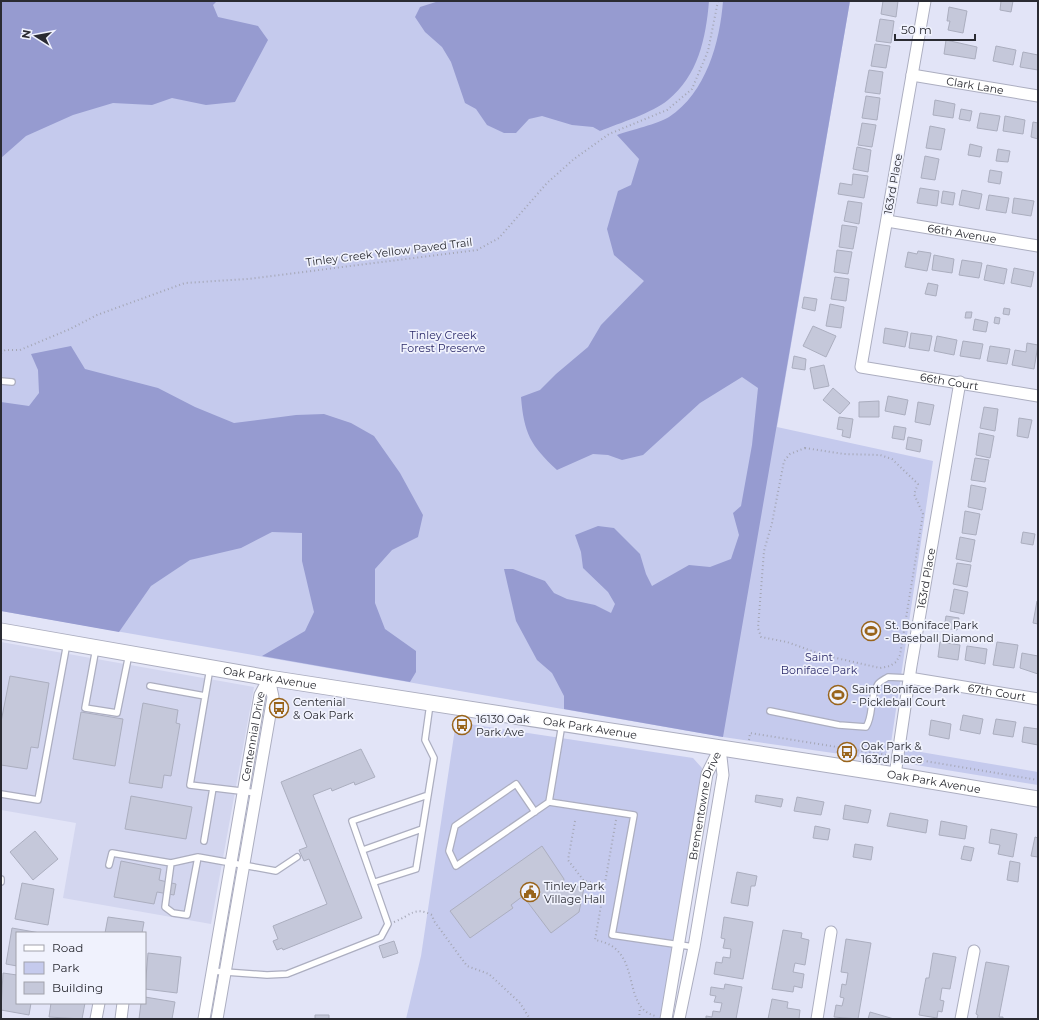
<svg xmlns="http://www.w3.org/2000/svg" width="1039" height="1020" font-family="Montserrat,sans-serif">
<style>
.built{fill:#d3d6ef}
.green{fill:#c5caed}
.forest{fill:#969bd0}
.building{fill:#c5c8da;stroke:#abaebf}
.lines{fill:none;stroke-linecap:round;stroke-linejoin:round}
.lane-casing{stroke:#acaec0;stroke-width:8}
.street-casing{stroke:#acaec0;stroke-width:13}
.secondary-casing{stroke:#acaec0;stroke-width:17}
.path{stroke:#a4a6b5;stroke-width:2;stroke-dasharray:1 3;stroke-linecap:butt}
.lane{stroke:#fff;stroke-width:5.5}
.street{stroke:#fff;stroke-width:11}
.secondary{stroke:#fff;stroke-width:15}
.labels{text-anchor:middle;dominant-baseline:central;stroke-width:3.5;stroke-linejoin:round;paint-order:stroke}
.street-label{font-size:11px;fill:#2a2b32;stroke:#f0f2fd}
.park-label{font-size:11px;fill:#2c2b6a;stroke:#f0f2fd}
.poi-label{font-size:11px;fill:#2a2b32;stroke:#f0f2fd;text-anchor:start}
</style>
<rect width="100%" height="100%" fill="#e2e4f7"/>
<!-- built -->
<path class="built" d="M1 642 254 687 211 924 63 898 76 823 1 810Z"/>
<!-- green -->
<path class="green" d="M1 1H850L777 427 933 461 891 743C888 752 885 758 875 759L723 737 1 611Z
M456 722 693 758 702 768 661 1019H406L421 956Z
M903 749 1038 772V785L916 765C907 762 905 759 903 749Z"/>
<!-- forest -->
<path class="forest" d="M1 1H217L213 5 218 17 258 26 268 40 235 102 206 105 172 98 152 105 113 103 73 115 26 136 1 158Z
M439 1H709C706 38 698 76 668 100 652 113 620 123 600 131L593 127 572 125 542 116 529 119 516 133H504L487 125 476 109 465 103 451 62 442 47 425 32 415 17 420 7Z
M723 1H850L723 737 564 709V696L552 673 537 660 516 621 504 569H513L545 581 554 593 567 599 595 605 611 613 615 604 608 592 583 568 581 552 575 535 598 526 614 528 640 554 646 574 652 586 689 565 710 567 731 559 739 535 733 513 741 506 752 445 758 388 742 377 700 403 643 455 622 460 608 455 593 454 557 470C530 445 524 433 521 397L540 390 556 374 588 347 601 325 644 281 614 255 607 229 618 191 631 185 639 159 617 135C631 130 658 124 669 117 706 93 720 42 723 1Z
M71 346 85 369 158 388 195 407 234 423 296 415 324 414 351 423 374 436 400 473 423 515 418 537 392 550 375 569V603L385 629 416 651V672L410 682 262 656 305 631 314 612 302 561V533L272 532 241 548 190 560 151 586 119 632 1 611V402L29 406 39 393 38 370 31 354Z"/>
<!-- building -->
<path class="building" d="M883 1H898L896 17 881 14Z
M1001 1H1013L1011 12 1000 10Z
M949 7 967 11 963 33 948 30 950 21H947Z
M880 19 894 21 891 43 876 41Z
M946 40 977 47 975 59 944 54Z
M875 44 890 46 886 68 871 66Z
M996 46 1016 50 1013 65 993 61Z
M1023 52 1038 55V70L1020 67Z
M869 70 883 72 880 94 865 92Z
M866 96 880 98 877 120 862 118Z
M935 100 955 104 953 118 933 115Z
M961 109 972 111 970 121 959 119Z
M980 113 1000 116 997 131 977 128Z
M1005 116 1025 120 1023 134 1003 131Z
M1033 122 1038 123V139L1031 137Z
M862 123 876 125 872 147 858 145Z
M930 126 945 129 941 150 926 148Z
M970 144 982 147 980 157 968 155Z
M857 147 871 150 868 172 853 169Z
M998 149 1010 151 1008 162 996 161Z
M925 156 939 159 935 180 921 178Z
M990 170 1002 172 1000 184 988 182Z
M853 174 868 176 864 198 838 194 840 183 852 185Z
M920 188 939 191 937 206 917 203Z
M962 190 982 194 979 209 959 205Z
M943 191 955 193 953 205 941 203Z
M989 195 1009 198 1006 213 986 210Z
M1014 198 1034 201 1031 216 1012 213Z
M848 201 862 203 859 224 844 221Z
M842 225 857 227 853 249 839 247Z
M837 250 852 252 848 274 834 272Z
M918 251 931 253 927 271 905 267 908 252 917 254Z
M934 255 954 259 952 273 932 270Z
M962 260 982 263 979 278 959 275Z
M987 265 1007 269 1004 284 984 280Z
M1014 268 1034 272 1031 287 1011 283Z
M835 277 849 279 846 301 831 299Z
M928 283 938 285 936 296 925 294Z
M804 297 817 299 815 311 802 308Z
M830 304 844 307 841 328 826 326Z
M1004 308 1010 309 1009 315 1003 314Z
M966 312H972L971 318H965Z
M995 317 1000 318 999 324 994 323Z
M975 319 988 322 986 332 973 330Z
M813 326 836 336 826 357 803 346Z
M885 328 908 332 905 347 883 343Z
M911 333 932 336 929 351 909 348Z
M937 336 957 340 954 355 934 351Z
M963 341 983 344 980 359 960 356Z
M1027 343 1038 345 1034 369 1012 365 1015 350 1026 352Z
M990 346 1010 349 1007 364 987 361Z
M794 356 806 359 805 370 792 368Z
M824 365 829 386 814 389 810 368Z
M833 388 850 403 840 414 823 400Z
M888 396 908 400 905 415 885 411Z
M879 401V417H859V402Z
M918 402 934 405 930 425 915 422Z
M984 407 998 409 995 431 980 428Z
M839 417 853 419 850 438 842 436 843 430 837 429Z
M1019 418 1032 420 1028 438 1017 436Z
M894 426 906 428 904 440 892 438Z
M979 433 994 436 990 458 976 455Z
M908 437 922 440 920 452 906 449Z
M975 458 989 460 985 482 971 480Z
M971 485 986 488 982 510 968 507Z
M965 511 980 514 976 535 962 533Z
M1023 532 1035 534 1033 545 1021 543Z
M960 537 975 540 971 562 956 559Z
M957 563 971 565 967 587 953 584Z
M954 589 968 592 964 614 950 611Z
M1037 601H1038V624L1033 623Z
M946 616 959 618 957 630 944 628Z
M940 642 960 645 958 660 938 657Z
M997 642 1018 645 1014 668 993 665Z
M967 646 987 649 985 664 965 660Z
M1022 653 1038 656V674L1020 668Z
M10 676 49 683 38 748 31 747 27 769 1 765V722Z
M143 703 178 710 176 723 180 724 171 776 164 775 162 788 129 783Z
M81 712 123 719 115 766 73 759Z
M963 715 983 719 980 734 960 730Z
M996 719 1016 722 1013 737 993 734Z
M931 720 951 724 949 739 929 735Z
M1024 727 1038 729V745L1022 742Z
M361 749 375 777 355 785 354 782 332 791 331 788 313 795 362 918 283 950 282 948 277 950 273 941 278 939 273 926 327 904 309 859 304 861 299 850 307 847 281 782Z
M756 795 783 799 781 807 755 802Z
M131 796 192 807 186 839 125 829Z
M797 797 824 802 821 815 794 811Z
M845 805 871 810 868 823 843 819Z
M890 813 928 820 926 833 887 826Z
M941 821 967 826 965 839 939 835Z
M815 826 830 829 828 840 813 838Z
M991 829 1017 834 1013 857 998 854 1000 845 989 843Z
M35 831 58 859 33 880 10 852Z
M1035 837 1038 838V857L1031 856Z
M855 844 873 847 871 860 853 857Z
M542 846 564 879 563 884 584 888 579 912 551 933 523 896 511 905 513 908 470 938 450 911Z
M964 846 974 848 971 861 961 859Z
M121 861 161 869 159 880 176 884 174 895 157 892 154 904 114 897Z
M1010 861 1020 863 1018 882 1007 880Z
M737 872 757 876 755 886H751L748 906 731 903Z
M22 883 54 889 48 925 15 919Z
M108 917 144 922 142 933H105Z
M724 917 753 922 743 979 714 974 716 962 722 963 723 957 730 958 731 949 723 948 725 939 721 938Z
M12 928 40 933H17V966L6 964Z
M783 930 802 933 801 938 809 940 805 965 795 963 793 972 804 974 802 988 794 986 793 992 772 989Z
M846 939 871 943 858 1019 834 1017 836 1005 842 1006 844 998 840 997 842 984 846 985 848 973 841 972Z
M394 941 398 953 383 958 379 946Z
M148 953 181 957 177 993 145 989Z
M933 953 956 957 950 989 942 988 940 1000 944 1001 942 1012 938 1011 937 1018 919 1015 926 978H929Z
M986 962 1009 966 999 1017H1003V1019H977L978 1015 976 1014Z
M3 973 17 975V1003H31L29 1015 1 1010Z
M725 984 742 987 736 1019H706V1016L712 1017 713 1011 720 1012 722 1003 714 1002 716 996 710 995 711 987 724 989Z
M145 997 175 1002 172 1019H139L141 1003H145Z
M772 999 788 1002 787 1008 800 1010 799 1019H768Z
M51 1003H85L82 1019 49 1017Z
M870 1012 894 1019H868Z
M315 1015H329V1019H315Z"/>
<g class="lines">
<!-- lane casing -->
<g class="lane-casing">
<path id="lane" d="M1 381 12 382
M96 648 85 708 117 713 129 654
M210 668 190 785 257 793
M150 686 205 696
M770 711 839 725 866 727C874 715 869 697 878 684 880 681 885 679 888 677L909 678
M1 794 38 800 67 643
M549 802 634 815 612 935 694 947
M535 812 516 784 455 826 449 851 456 866 549 802 562 724
M204 841 213 788
M363 850 422 829
M171 863 165 907 173 913 187 915 198 857
M109 865 112 853 171 863 198 857 276 871 297 857
M1 879V882
M375 882 416 869 434 758 425 740 430 704
M212 971 267 975 287 974 381 937 388 924 352 821 428 795"/>
</g>
<!-- street casing -->
<g class="street-casing">
<g id="street">
<path id="s1" d="M925 1 861 367 1038 396"/>
<path id="s2" d="M912 75 1038 96"/>
<path id="s3" d="M887 221 1038 246"/>
<path id="s4" d="M909 678 1038 699"/>
<path id="s5" d="M895 775 911 666 960 382"/>
<path d="M96 1019 99 1003"/>
<path d="M121 1019 123 1003"/>
<path id="s6" d="M204 1019 260 695 269 678"/>
<path d="M217 1019 273 697 269 678"/>
<path id="s7" d="M666 1019 707 774 720 748"/>
<path d="M679 1019 694 947 723 775 720 748"/>
<path d="M817 1019 831 932"/>
<path d="M961 1019 974 951"/>
</g>
</g>
<!-- secondary casing -->
<g class="secondary-casing">
<g id="secondary">
<path id="s8" d="M1 631 269 678 895 775 1038 799"/>
</g>
</g>
<!-- path -->
<path class="path" d="M1 353 5 350H20L70 329 97 315 185 283 248 279 477 250 499 238 547 183 574 159 609 134 667 110 692 89 708 51 718 1
M805 448 844 454 880 455 892 459 918 484 914 494 923 514 900 655 896 662 890 666 880 668 823 655 787 642 761 637 758 628 764 551 772 523 784 461 790 454Z
M749 740 750 733 887 755
M907 758 1038 780
M616 820 595 940C645 948 619 1008 656 1016
M575 821 568 860 584 881 605 885
M394 922C412 915 414 906 432 915L434 921 467 966 489 974 520 1003 530 1019
M639 1019 640 1007"/>
<!-- lane -->
<use href="#lane" class="lane"/>
<!-- street -->
<use href="#street" class="street"/>
<!-- secondary -->
<use href="#secondary" class="secondary"/>
</g>
<!-- icons -->
<defs>
<g id="stadium-ring" transform="scale(1)"><circle r="9.5" fill="#f0f2fd" stroke="#99641b" stroke-width="1.5"/><path d="M0-5a6.5 5 0 1 0 0 10a6.5 5 0 1 0 0-10ZM-3.5-1.8h7v3.6h-7Z" fill="#99641b"/></g>
<g id="bus-ring" transform="scale(1)"><circle r="9.5" fill="#f0f2fd" stroke="#99641b" stroke-width="1.5"/><path d="M-5-6H5V4H4V6H2V4H-2V6H-4V4H-5ZM-3.5-4V0h7V-4ZM-3.5 1.2v1.5H-2V1.2ZM2 1.2v1.5H3.5V1.2Z" fill="#99641b"/></g>
<g id="civic-ring" transform="scale(1)"><circle r="9.5" fill="#f0f2fd" stroke="#99641b" stroke-width="1.5"/><path d="M-.6-6.5H3V-4.5H.6V-3L4-1V1h2V6H-6V1h2V-1L-.6-3ZM-1.2 2.5V6h2.4V2.5Z" fill="#99641b"/></g>
</defs>
<g fill-rule="evenodd">
<use href="#stadium-ring" x="871" y="631"/>
<use href="#stadium-ring" x="838" y="695"/>
<use href="#bus-ring" x="279" y="708"/>
<use href="#bus-ring" x="462" y="725"/>
<use href="#bus-ring" x="847" y="752"/>
<use href="#civic-ring" x="530" y="892"/>
</g>
<g class="labels">
<!-- street labels -->
<g class="street-label">
<text stroke="none"><textPath href="#s2" startOffset="64">Clark Lane</textPath></text>
<text transform="translate(893 184) rotate(-80)">163rd Place</text>
<text stroke="none"><textPath href="#s3" startOffset="76">66th Avenue</textPath></text>
<text transform="translate(389 252) rotate(-7)">Tinley Creek Yellow Paved Trail</text>
<text stroke="none"><textPath href="#s1" startOffset="461">66th Court</textPath></text>
<text stroke="none"><textPath href="#s5" startOffset="199">163rd Place</textPath></text>
<text stroke="none"><textPath href="#s8" startOffset="273">Oak Park Avenue</textPath></text>
<text stroke="none"><textPath href="#s4" startOffset="89">67th Court</textPath></text>
<text stroke="none"><textPath href="#s8" startOffset="597">Oak Park Avenue</textPath></text>
<text stroke="none"><textPath href="#s6" startOffset="287">Centennial Drive</textPath></text>
<text stroke="none"><textPath href="#s8" startOffset="945">Oak Park Avenue</textPath></text>
<text stroke="none"><textPath href="#s7" startOffset="217">Brementowne Drive</textPath></text>
</g>
<!-- park labels -->
<g class="park-label">
<text x="443" y="335">Tinley Creek<tspan x="443" dy="13">Forest Preserve</tspan></text>
<text x="819" y="657">Saint<tspan x="819" dy="13">Boniface Park</tspan></text>
</g>
<!-- poi labels -->
<g class="poi-label">
<text x="885" y="625">St. Boniface Park<tspan x="885" dy="13">- Baseball Diamond</tspan></text>
<text x="852" y="689">Saint Boniface Park<tspan x="852" dy="13">- Pickleball Court</tspan></text>
<text x="293" y="702">Centenial<tspan x="293" dy="13">&amp; Oak Park</tspan></text>
<text x="476" y="719">16130 Oak<tspan x="476" dy="13">Park Ave</tspan></text>
<text x="861" y="746">Oak Park &amp;<tspan x="861" dy="13">163rd Place</tspan></text>
<text x="544" y="886">Tinley Park<tspan x="544" dy="13">Village Hall</tspan></text>
</g>
</g>
<!-- border -->
<rect width="1039" height="1020" fill="none" stroke="#2a2b32" stroke-width="4"/>
<!-- legend -->
<rect x="16" y="932" width="130" height="72" fill="#f0f2fd" stroke="#a1a2ac"/>
<rect x="24" y="945" width="20" height="6" fill="#ffffff" stroke="#a1a2ac"/>
<text x="52" y="952" font-size="12" fill="#2a2b32">Road</text>
<rect x="24" y="962" width="20" height="12" fill="#c5caed" stroke="#a1a2ac"/>
<text x="52" y="972" font-size="12" fill="#2a2b32">Park</text>
<rect x="24" y="982" width="20" height="12" fill="#c5c8da" stroke="#a1a2ac"/>
<text x="52" y="992" font-size="12" fill="#2a2b32">Building</text>
<!-- north arrow -->
<g transform="translate(36 36) rotate(281)" stroke="#f0f2fd" stroke-width="3" paint-order="stroke">
<path d="M0-3L7 15L0 10L-7 15Z" fill="#2a2b32"/>
<text y="-6" font-size="11" font-weight="bold" text-anchor="middle" fill="#2a2b32">N</text>
</g>
<!-- scale -->
<path d="M895 34v6h80v-6" fill="none" stroke="#2a2b32" stroke-width="2"/>
<text x="901" y="34" font-size="12" fill="#2a2b32" stroke="#f0f2fd" stroke-width="3" paint-order="stroke">50 m</text>
</svg>
